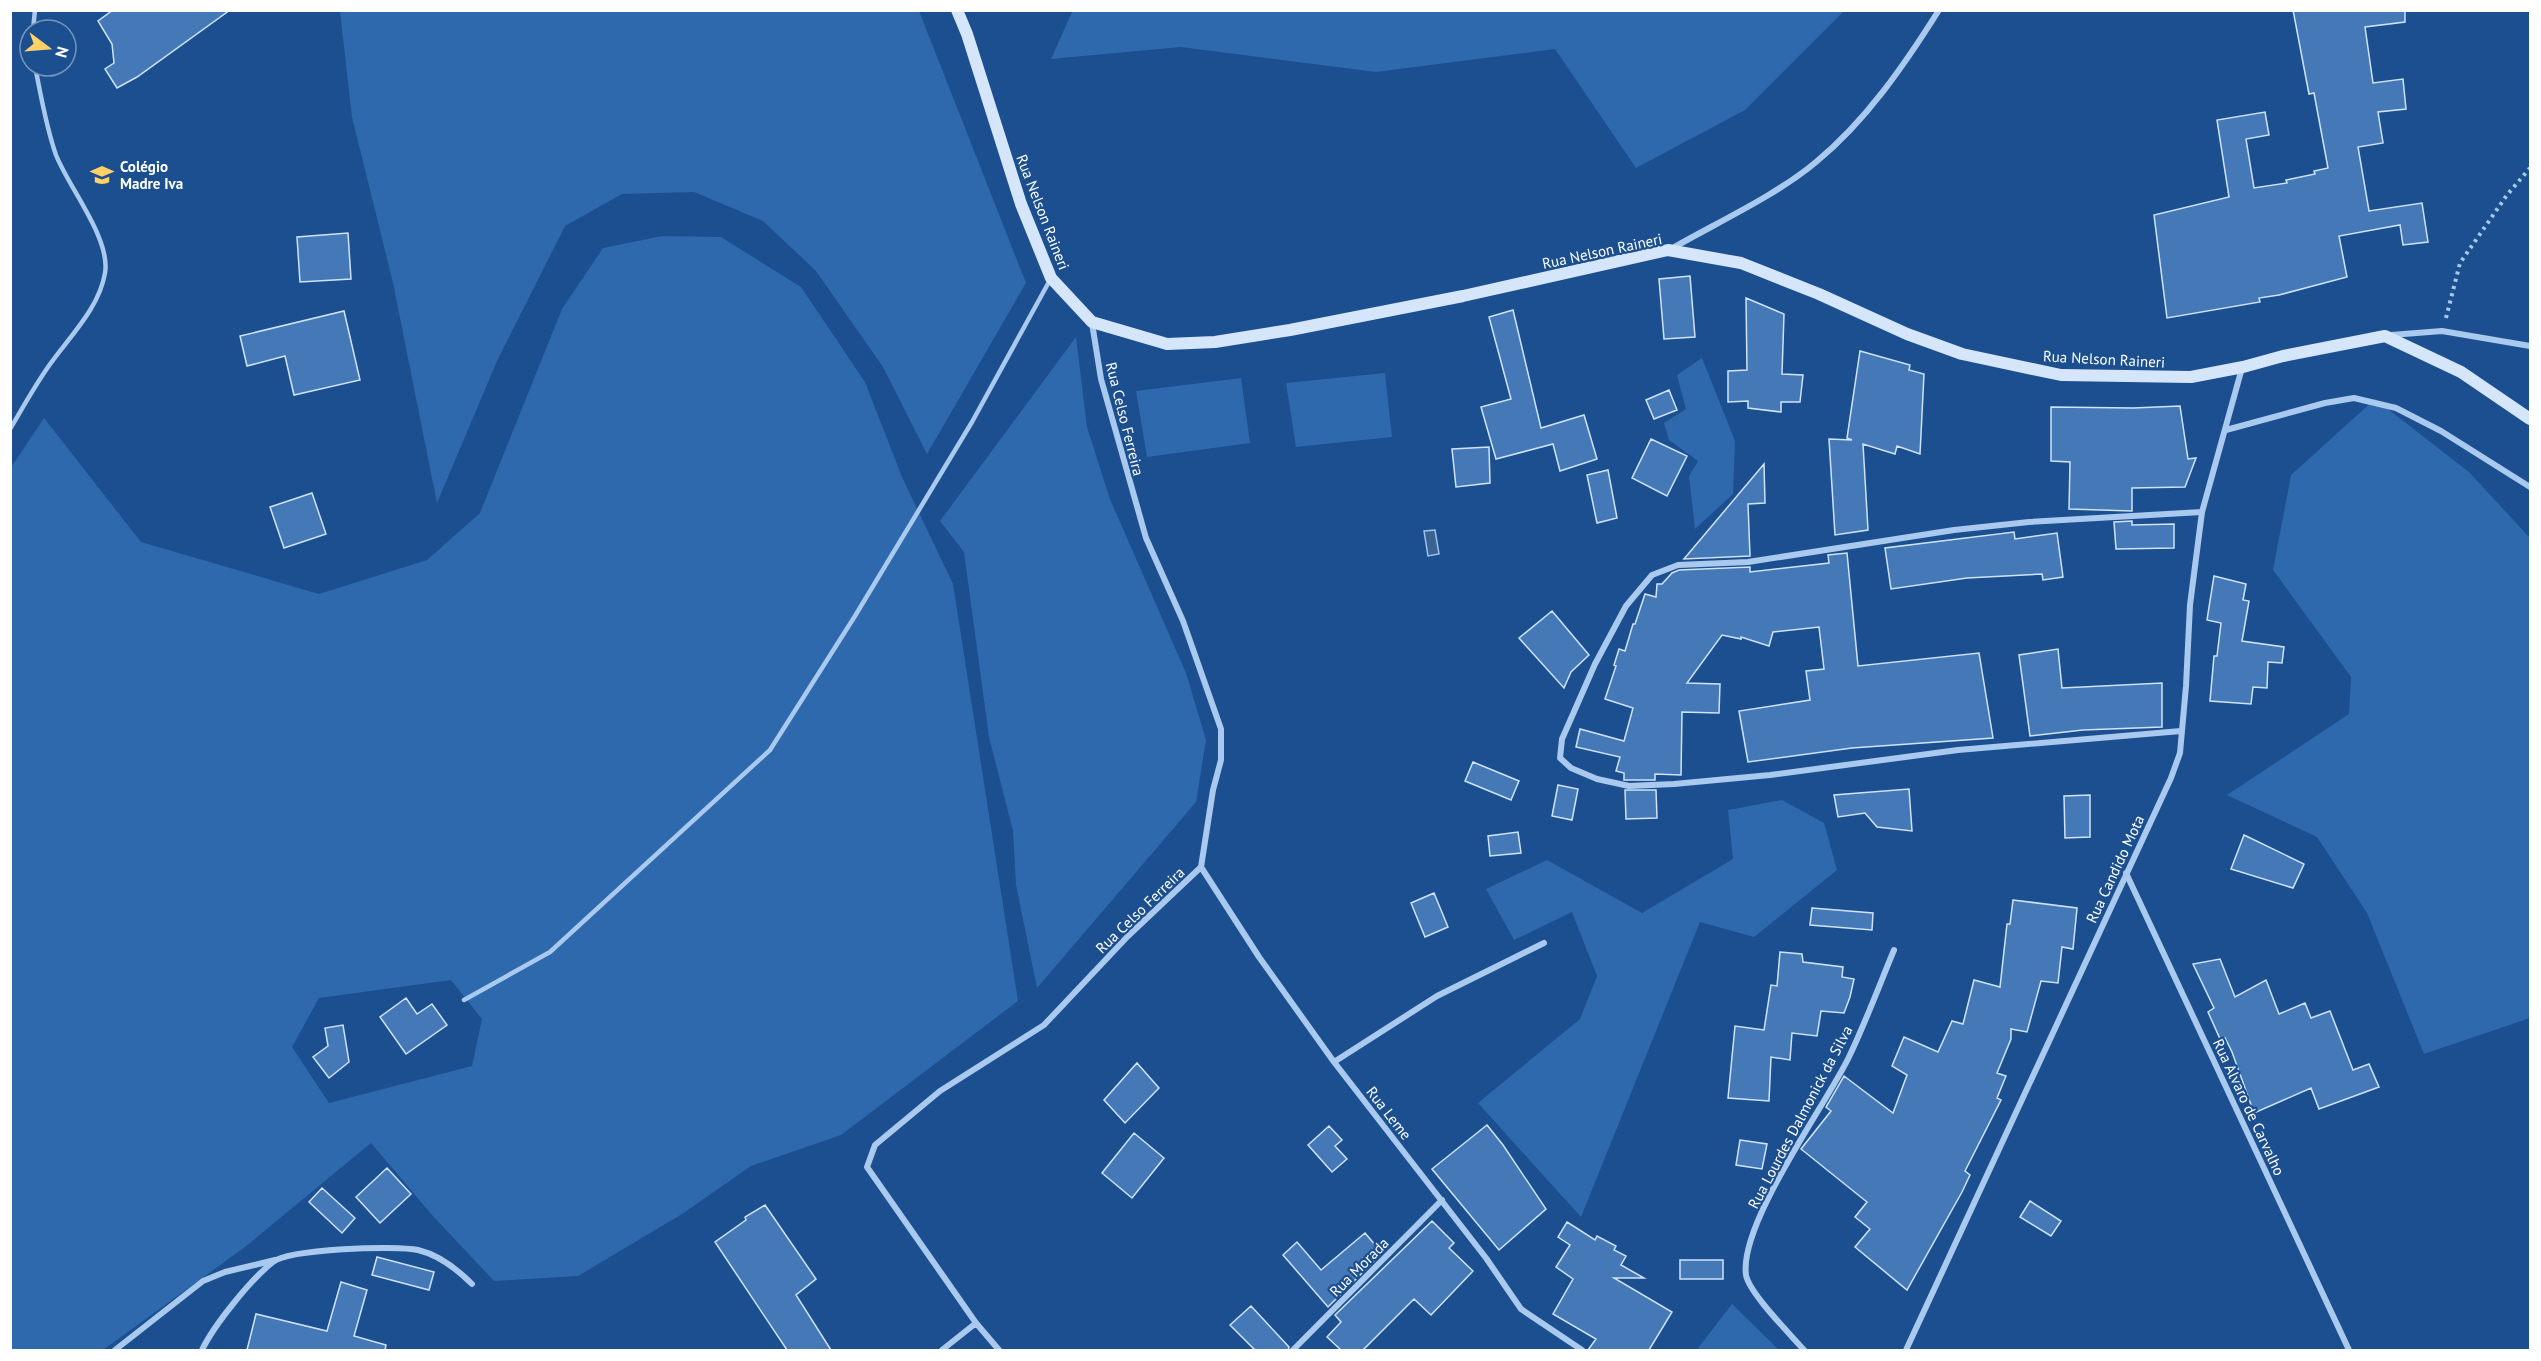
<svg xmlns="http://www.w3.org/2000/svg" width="2541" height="1361" font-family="'PT Sans',sans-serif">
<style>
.green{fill:#2e69ad;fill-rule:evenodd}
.water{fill:#3c6290;stroke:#9cc4f0;stroke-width:1.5}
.building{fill:#4478b7;stroke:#cfe3fa;stroke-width:1.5}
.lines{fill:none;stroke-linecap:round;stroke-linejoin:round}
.path{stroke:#a9c9ee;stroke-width:4;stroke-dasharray:3 4.5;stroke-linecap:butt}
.service{stroke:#a9c9ee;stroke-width:4.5}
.minor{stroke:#a9c9ee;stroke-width:6}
.secondary{stroke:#d6e6fa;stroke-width:12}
.labels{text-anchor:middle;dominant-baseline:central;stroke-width:4.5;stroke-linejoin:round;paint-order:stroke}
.poi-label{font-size:15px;font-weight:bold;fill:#fff;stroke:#1b4f8f;text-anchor:start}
.street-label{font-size:15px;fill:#fff;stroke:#1b4f8f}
</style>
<rect width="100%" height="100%" fill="#1b4f8f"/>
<!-- green -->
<path class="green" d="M343 10 919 11 1026 283 927 454 883 367 816 271 763 221 694 192 622 194 565 226 497 361 437 503 393 283 352 117 340 12Z
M1073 10H1844V11L1745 110 1636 168 1555 49 1376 72 1181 47 1051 59Z
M662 236 721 237 801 287 865 382 902 477 953 584 1018 1001 841 1135 751 1166 682 1214 578 1276 494 1281 432 1215 371 1143 245 1247 103 1350H11L10 469 44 418 141 542 319 594 427 560 480 513 562 309 603 248ZM451 980 482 1019 472 1066 329 1103 292 1047 319 998Z
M1076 337 1087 427 1110 499 1186 673 1206 740 1196 802 1037 988 1016 885 1013 831 989 737 964 552 940 521Z
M1702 358 1735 441 1733 494 1695 529 1689 476 1698 461 1669 440 1664 423 1686 409 1677 375Z
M1385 373 1392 437 1296 447 1286 383Z
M1241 378 1250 443 1147 457 1136 391Z
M2375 399 2469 472 2530 538V1018L2424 1054 2367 913 2317 837 2227 795 2349 714 2351 677 2273 570 2291 475Z
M1782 800 1824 823 1837 870 1754 937 1700 922 1581 1217 1478 1103 1580 1019 1597 976 1572 912 1514 940 1486 889 1547 860 1642 913 1733 859 1728 810Z
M1732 1304 1779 1350H1701L1698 1348Z"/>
<!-- water -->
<path class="water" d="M1435 530 1439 554 1428 556 1424 531Z"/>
<!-- building -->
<path class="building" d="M113 10H230L137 77 117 88 105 69 114 63 112 44 98 21Z
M2293 10H2405V22L2365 27 2373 83 2403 79 2406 109 2378 112 2383 143 2358 147 2369 211 2422 203 2428 242 2403 245 2400 225 2339 236 2347 277 2279 295 2259 298 2260 302 2167 318 2154 215 2229 197 2217 120 2265 112 2269 135 2246 139 2254 188 2287 183 2286 180 2315 174 2314 171 2328 168 2314 93 2309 94Z
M348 233 351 279 300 282 297 237Z
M1690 276 1695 337 1664 339 1659 279Z
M1746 298 1784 314 1782 374 1803 375 1800 402H1781V412L1748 408V401L1728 402V371L1747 370Z
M1513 310 1541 428 1584 415 1597 459 1560 471 1553 444 1496 459 1481 407 1511 399 1489 317Z
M344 311 360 380 294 395 285 356 247 366 240 336Z
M1860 351 1910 365 1909 370 1924 374 1920 454 1897 446 1895 454 1863 444 1868 530 1835 535 1829 439 1852 440 1847 438Z
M1669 390 1677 410 1654 419 1646 400Z
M2180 406 2188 459 2196 458 2185 487 2132 488V511L2069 509 2070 462 2051 461V407L2133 408Z
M1651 439 1687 456 1667 496 1632 478Z
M1489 447 1490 483 1456 487 1452 449Z
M1764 464 1765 503 1748 504 1750 556 1684 559Z
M1608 470 1617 518 1597 523 1587 475Z
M312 493 326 534 284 548 270 507Z
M2132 521V525L2174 524V548L2116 549 2114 522Z
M2014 532 2015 539 2057 533 2063 577 2043 580 2042 574 1967 578 1891 589 1885 548Z
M1847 553 1858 666 1979 653 1993 738 1852 748 1748 762 1739 711 1810 700 1806 671 1824 669 1819 627 1773 632 1769 646 1741 637V639L1722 635 1687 683 1720 684 1719 713 1682 712 1681 775 1655 774V780H1624V773L1616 771 1620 757 1576 747 1580 729 1624 741 1633 708 1605 699 1616 666 1614 665 1619 649 1625 651 1633 624H1635L1645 594 1656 597 1657 584H1662L1672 573 1679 570 1750 567V572L1829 563 1828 555Z
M2214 576 2246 584 2243 600 2249 601 2242 641 2284 647 2282 663 2268 662 2267 688 2253 687 2251 704 2210 701 2214 656H2217L2221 623 2207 620Z
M1552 611 1589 655 1571 672 1564 688 1519 638Z
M2058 649 2062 688 2162 683V727L2083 730 2030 736 2019 655Z
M1473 762 1519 781 1511 800 1465 781Z
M1558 785 1578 789 1572 820 1552 816Z
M1909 789 1912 831 1877 827 1865 813 1838 817 1834 795Z
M1625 790H1656L1657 818 1626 819Z
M2090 795V837L2065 838 2064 796Z
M1518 832 1521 853 1490 856 1488 836Z
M2244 835 2304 864 2293 888 2231 869Z
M1434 893 1448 927 1425 937 1411 903Z
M2013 900 2077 908 2073 949 2062 947 2058 983 2041 981 2027 1032 2011 1029V1039L1997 1073 2006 1076 1997 1098 2001 1100 1965 1171 1970 1175 1962 1192 1907 1290 1855 1247 1870 1229 1855 1217 1867 1202 1801 1149 1831 1111 1826 1107 1844 1076 1893 1113 1907 1075 1892 1066 1904 1037 1938 1052 1952 1021 1963 1024 1974 980 2000 987 2007 924H2010Z
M1812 908 1873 913 1872 930 1810 925Z
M1780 952 1802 954 1803 962 1843 967 1842 977 1854 979 1850 997 1844 1013 1821 1011 1817 1036 1792 1033 1790 1060 1771 1057 1769 1101 1728 1098 1735 1026 1764 1030 1771 985 1777 986Z
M2220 959 2235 997 2266 980 2279 1014 2305 1003 2311 1018 2330 1011 2353 1070 2369 1064 2379 1087 2319 1109 2311 1088 2254 1113 2232 1052 2225 1038 2221 1041 2208 1012 2214 1008 2193 964Z
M406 998 417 1014 432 1004 447 1025 406 1054 380 1017Z
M343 1025 349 1062 329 1078 313 1057 328 1046 325 1028Z
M1137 1063 1159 1088 1125 1123 1104 1100Z
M1487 1125 1503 1145 1546 1209 1499 1250 1432 1169Z
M1329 1126 1342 1140 1335 1146 1347 1159 1332 1172 1308 1145Z
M1134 1133 1164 1158 1132 1198 1102 1173Z
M1740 1140 1767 1144 1762 1169 1736 1165Z
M387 1168 411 1194 380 1223 356 1197Z
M322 1188 355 1218 342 1233 309 1202Z
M2030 1201 2061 1221 2051 1236 2020 1217Z
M765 1205 816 1279 796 1295 831 1350H787L715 1242 746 1220 745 1217Z
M1432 1221 1454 1243 1449 1248 1473 1271 1431 1315 1414 1299 1363 1350H1341L1327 1337 1341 1322 1335 1315Z
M1567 1222 1595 1240 1597 1236 1616 1246 1614 1250 1626 1256 1621 1265 1644 1278H1614L1672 1312 1649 1350H1588L1596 1339 1553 1314 1573 1279 1556 1267 1570 1245 1558 1237Z
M1365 1233 1382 1253 1328 1307 1283 1255 1297 1242 1321 1270Z
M377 1257 434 1272 429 1290 372 1275Z
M1680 1260H1723V1279H1680Z
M341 1282 367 1290 354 1336 386 1345 385 1350H247L256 1314 327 1331Z
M1251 1306 1289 1347 1288 1350H1255L1230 1325Z"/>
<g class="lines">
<!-- path -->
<path class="path" d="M2446 318 2460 263 2507 195 2530 168"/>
<!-- service -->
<path class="service" d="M33 30 35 10
M10 429C22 409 33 389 46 370 66 340 99 310 105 273 111 239 69 188 56 155 46 127 41 96 35 66
M464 1000 550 952 770 750 855 616 972 422 1050 280"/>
<!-- minor -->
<path class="minor" d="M1671 249C1716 223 1777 195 1816 162 1866 121 1905 64 1939 10
M2391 335 2442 331 2530 346
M2226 430 2325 403 2354 398 2396 408 2441 431 2530 487
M2181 731 1958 750 1770 775 1674 784 1629 786 1597 779 1571 768 1560 758 1562 739 1595 664 1626 606 1652 575 1678 565 1748 562 1954 530 2029 522 2202 512
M1201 867 1259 957 1334 1062 1486 1258 1521 1309 1582 1350
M2126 873 2349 1350
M1334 1062 1437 996 1544 943
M115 1350 203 1281 225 1272 275 1260
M202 1350C214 1325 251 1279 273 1262 289 1249 396 1245 418 1250 439 1255 457 1269 472 1284
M942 1350 976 1323
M999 1350 976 1323 867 1167 875 1145 940 1091 1044 1025 1128 936 1201 867 1213 790 1221 760V729L1183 621 1146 538 1101 379 1092 323
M1293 1350 1442 1200
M1804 1350C1791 1335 1749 1293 1746 1275 1739 1224 1823 1109 1848 1059 1865 1024 1879 986 1894 950
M1906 1350 2171 778 2180 753 2186 686 2190 605 2202 512 2242 368"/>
<!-- secondary -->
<path class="secondary" d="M957 10 967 34 1021 204 1051 278 1092 322 1167 344 1215 342 1290 330 1463 296 1668 250 1741 263 1819 294 1907 334 1962 354 2061 375 2191 377 2243 367 2283 356 2385 336 2461 372 2530 419"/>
</g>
<!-- icons -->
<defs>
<g id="school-bare" transform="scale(1.8)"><path d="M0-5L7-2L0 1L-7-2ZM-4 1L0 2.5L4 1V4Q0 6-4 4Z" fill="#ffd166" stroke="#1b4f8f" stroke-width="2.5" paint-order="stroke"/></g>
</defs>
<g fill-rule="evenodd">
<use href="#school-bare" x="102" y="175"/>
</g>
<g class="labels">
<!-- poi labels -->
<g class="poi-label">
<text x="120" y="166">Colégio<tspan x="120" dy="17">Madre Iva</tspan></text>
</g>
<!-- street labels -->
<g class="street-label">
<text transform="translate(1043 212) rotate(69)">Rua Nelson Raineri</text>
<text transform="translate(1602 251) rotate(-12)">Rua Nelson Raineri</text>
<text transform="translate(2104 359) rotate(3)">Rua Nelson Raineri</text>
<text transform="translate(1125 419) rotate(76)">Rua Celso Ferreira</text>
<text transform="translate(2115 869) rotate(-65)">Rua Candido Mota</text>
<text transform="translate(1140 910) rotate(-44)">Rua Celso Ferreira</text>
<text transform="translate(2249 1107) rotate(65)">Rua Alvaro de Carvalho</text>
<text transform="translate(1389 1113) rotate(52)">Rua Leme</text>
<text transform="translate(1800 1117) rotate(-62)">Rua Lourdes Dalmonick da Silva</text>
<text transform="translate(1359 1267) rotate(-45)">Rua Morada</text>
</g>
</g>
<!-- border -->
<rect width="2541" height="1361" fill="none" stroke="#ffffff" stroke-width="24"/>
<!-- north arrow -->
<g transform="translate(48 48) rotate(106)"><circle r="28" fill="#1b4f8f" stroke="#7695bc" stroke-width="1.5"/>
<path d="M0-4.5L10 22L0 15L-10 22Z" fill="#ffd166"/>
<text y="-9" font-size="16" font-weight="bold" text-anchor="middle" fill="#ffffff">N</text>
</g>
</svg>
